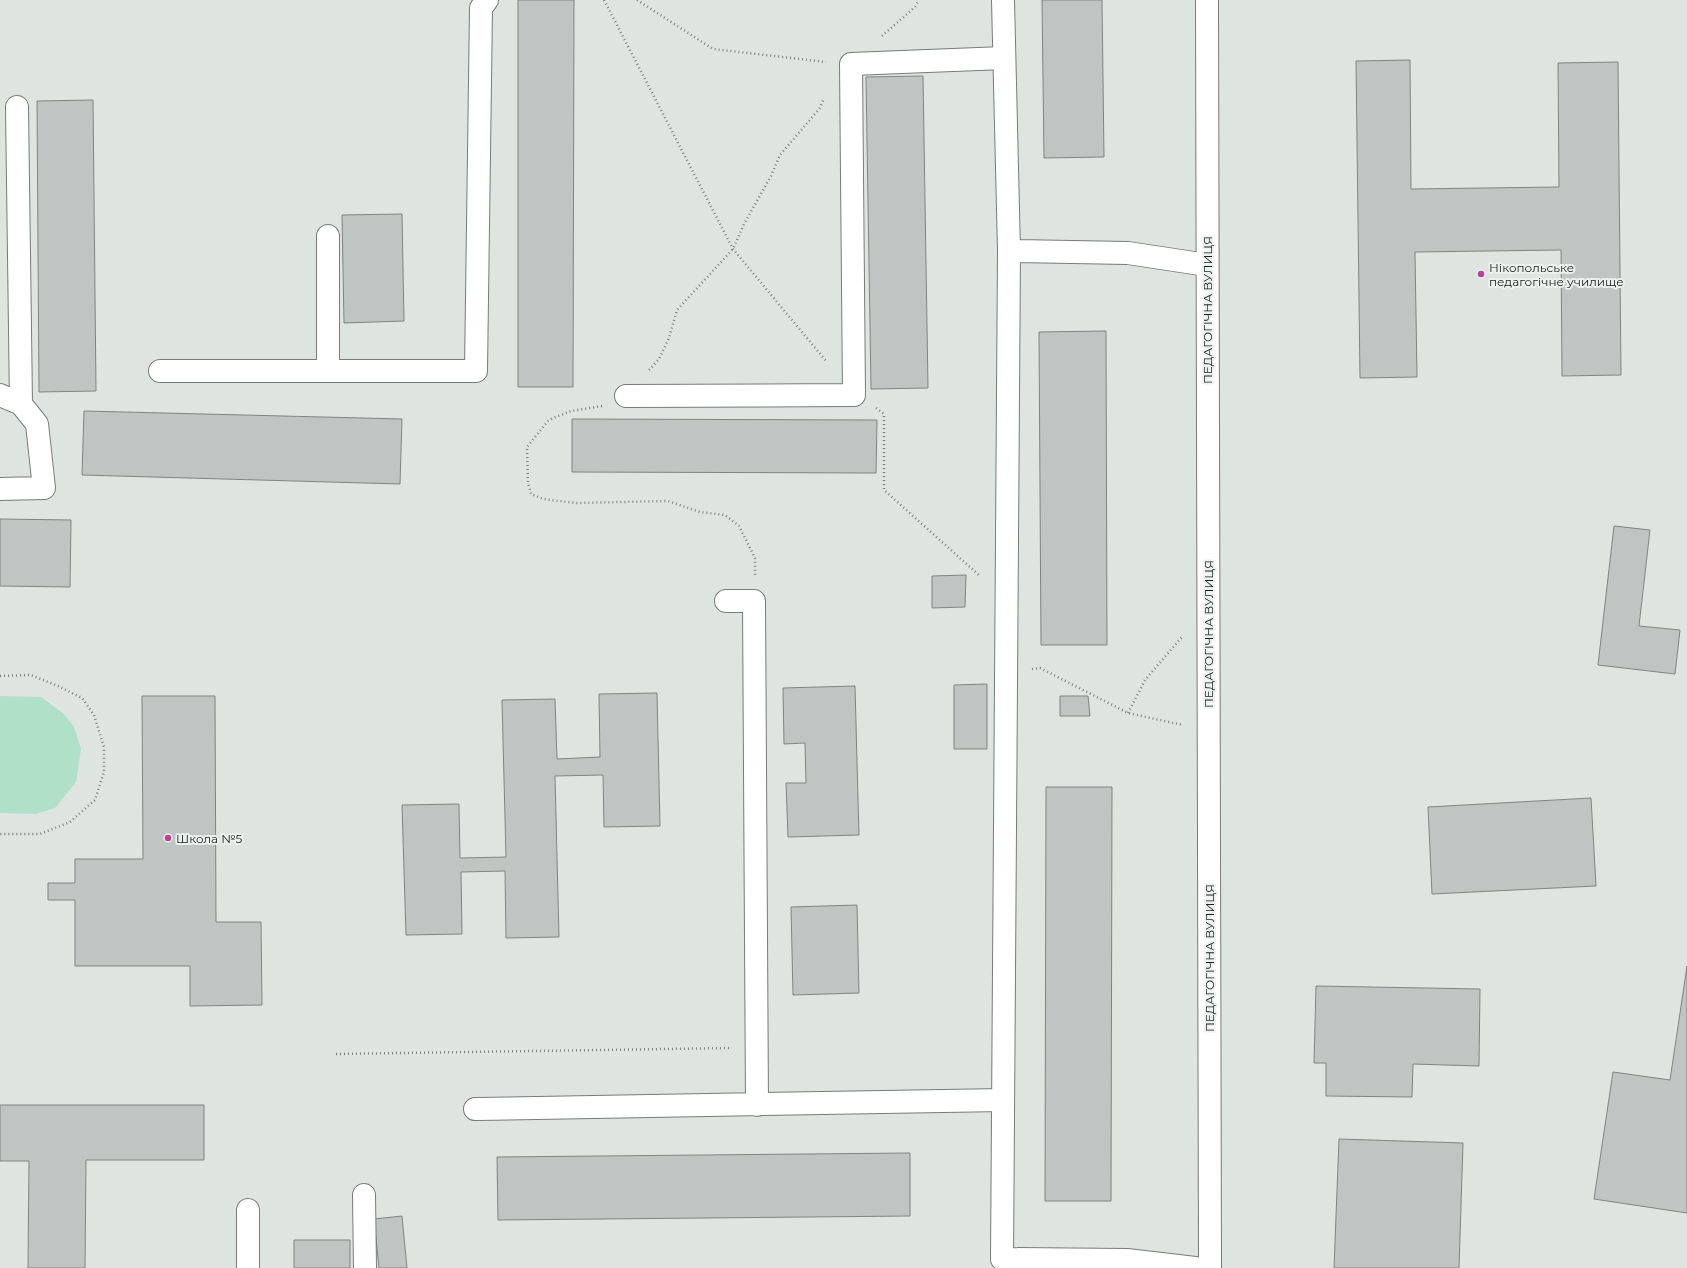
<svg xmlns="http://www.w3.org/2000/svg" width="1687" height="1268" font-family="Montserrat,sans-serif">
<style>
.green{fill:#b1e0c9}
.building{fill:#bfc5c2;stroke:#7f8582}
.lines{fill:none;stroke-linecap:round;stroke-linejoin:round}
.minor-casing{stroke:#777c79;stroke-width:24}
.major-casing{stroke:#777c79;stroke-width:24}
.path{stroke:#7d827f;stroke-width:2.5;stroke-dasharray:1 3;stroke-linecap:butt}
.minor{stroke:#fff;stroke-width:22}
.major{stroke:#fff;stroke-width:22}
.poi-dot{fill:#bd4294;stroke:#ebf1ee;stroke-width:1.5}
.labels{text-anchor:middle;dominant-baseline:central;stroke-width:4;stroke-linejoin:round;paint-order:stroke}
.poi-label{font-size:12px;fill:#1b1e1c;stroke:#ebf1ee;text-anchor:start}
.street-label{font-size:12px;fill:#1b1e1c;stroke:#ebf1ee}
</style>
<rect width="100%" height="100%" fill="#dee4e0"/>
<!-- green -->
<path class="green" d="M0 696 41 697 64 714 74 727 81 749 76 782 55 808 36 814 0 813Z"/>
<!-- building -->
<path class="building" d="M518 0H574L573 387H518Z
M1042 0H1102L1104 157 1044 158Z
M1410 60 1411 189 1559 187 1558 63 1618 62 1621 375 1562 376 1561 250 1415 252 1417 377 1360 378 1356 61Z
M923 76 928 388 871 389 866 77Z
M93 100 96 391 39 392 37 101Z
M402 214 404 321 344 323 342 215Z
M1106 331 1107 645H1041L1039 332Z
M84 411 402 419 400 484 82 475Z
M572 419 877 420 876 473 572 472Z
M0 519 71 520 70 587 0 586Z
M1614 526 1650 530 1639 626 1680 630 1675 674 1598 665Z
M966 575 965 607 932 608V576Z
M987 684V749H954V685Z
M855 686 859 835 788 837 786 783H806L805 743 784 744 783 688Z
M657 693 660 826 604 827 603 775 555 776 559 937 506 938 505 871 461 872 462 934 406 935 402 805 459 804 460 858 506 857 502 700 555 699 557 759 600 757 599 694Z
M142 696H215L216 922H261L262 1005 190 1006V966H75V900H48V883H75V859H143Z
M1060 696H1088L1090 716H1060Z
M1046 787H1112L1111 1201H1045Z
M1591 798 1596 886 1432 894 1428 807Z
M857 905 859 993 793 995 791 907Z
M1687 966V1213L1594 1199 1613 1072 1670 1080Z
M1316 986 1480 989 1479 1066 1413 1064 1412 1097 1326 1096V1063H1314Z
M0 1105H204V1160H86L85 1268H28L29 1161H0Z
M1339 1139 1463 1143 1459 1268H1334Z
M910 1153V1216L498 1220 497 1157Z
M402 1216 407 1268H379L374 1219Z
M294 1240H350V1268H294Z"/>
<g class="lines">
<!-- minor casing -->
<g class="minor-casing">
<path id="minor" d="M1003 0 1009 251 1128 253 1207 265
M17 107 21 404
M1009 251 1002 1259 1127 1260 1195 1268
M160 371H476L481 8 487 0
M328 371V236
M0 395 21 404 37 424 44 488 0 489
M626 396 854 395 851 64 1004 58
M726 601H754L757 1105
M475 1109 1003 1100
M364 1195 365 1268
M248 1268V1210"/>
</g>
<!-- major casing -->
<g class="major-casing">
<path id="major" d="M1207 0 1210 1268"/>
</g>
<!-- path -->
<path class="path" d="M604 0 733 249 826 361
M637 0 713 49 826 62
M882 36 915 7 919 0
M649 370 659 359 669 338 677 310 733 249 744 224 771 176 780 155 820 108 824 98
M602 406 571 411 553 418 548 421 527 447 528 483 531 494 543 499 576 503 668 501 700 512 725 515 739 526 755 558V575
M876 408 884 414V490L980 576
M1032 669 1040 668 1128 713 1183 725
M0 676 31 675 58 686 82 698 94 715 104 747V772L95 800 70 822 40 834H0
M1128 713 1145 680 1182 637
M336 1054 732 1048"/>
<!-- minor -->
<use href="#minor" class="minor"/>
<!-- major -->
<use href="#major" class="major"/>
</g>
<!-- markers -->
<g class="poi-dot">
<circle cx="1481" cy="274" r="4"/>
<circle cx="168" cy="838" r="4"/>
</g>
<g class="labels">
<!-- poi labels -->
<g class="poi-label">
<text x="1489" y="267">Нікопольське<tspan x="1489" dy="14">педагогічне училище</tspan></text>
<text x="176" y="838">Школа №5</text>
</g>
<!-- street labels -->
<g class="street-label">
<text transform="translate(1207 310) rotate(-90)">ПЕДАГОГІЧНА ВУЛИЦЯ</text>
<text transform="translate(1208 634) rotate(-90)">ПЕДАГОГІЧНА ВУЛИЦЯ</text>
<text transform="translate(1209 958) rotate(-90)">ПЕДАГОГІЧНА ВУЛИЦЯ</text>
</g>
</g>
</svg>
